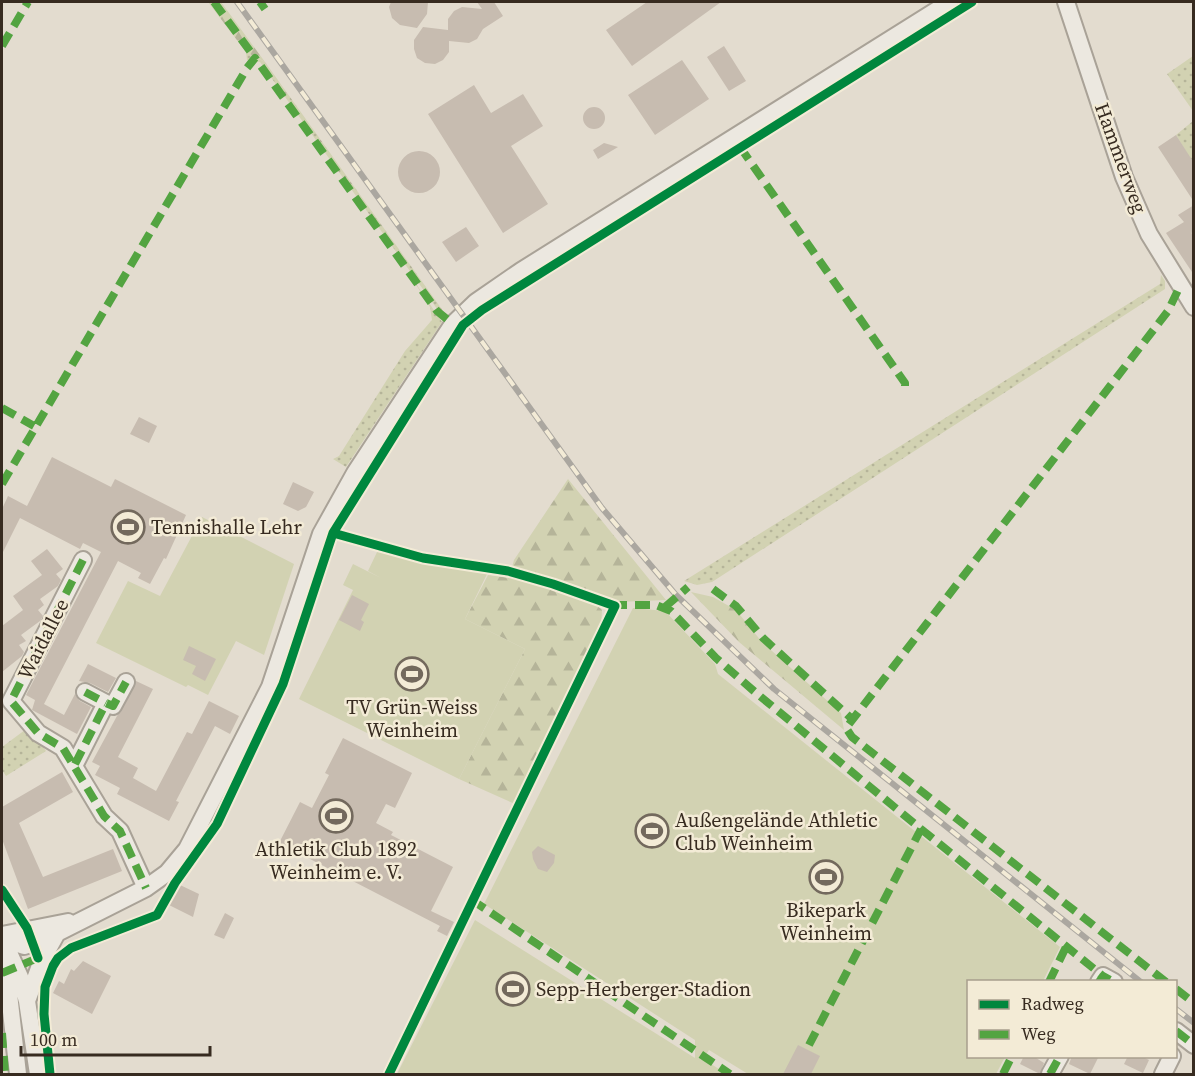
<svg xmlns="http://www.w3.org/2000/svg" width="1195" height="1076" font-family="'Source Serif 4',serif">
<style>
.green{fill:url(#green-dots)}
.forest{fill:url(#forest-firs)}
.pitch{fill:#d2d2b2}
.building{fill:#c7bcb0}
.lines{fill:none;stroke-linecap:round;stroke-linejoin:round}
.minor-casing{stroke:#a9a297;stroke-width:20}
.minor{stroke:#ece8e0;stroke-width:16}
.rail-casing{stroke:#aba7a0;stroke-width:6}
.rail{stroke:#f3ebd6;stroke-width:4;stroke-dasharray:11;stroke-linecap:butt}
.quiet{stroke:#53a441;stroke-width:8;stroke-dasharray:15 8;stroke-linecap:butt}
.cycleway-casing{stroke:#f3ebd6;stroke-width:13}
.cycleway{stroke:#00873e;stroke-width:9}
.labels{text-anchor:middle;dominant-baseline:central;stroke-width:5;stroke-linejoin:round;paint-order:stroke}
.street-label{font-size:20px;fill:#372b20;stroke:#f3ebd6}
.poi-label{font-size:20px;fill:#372b20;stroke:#f3ebd6;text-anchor:start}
</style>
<defs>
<pattern id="green-dots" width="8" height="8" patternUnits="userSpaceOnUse" patternTransform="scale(1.5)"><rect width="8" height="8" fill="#d2d2b2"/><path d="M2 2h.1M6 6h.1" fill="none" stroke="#b5b499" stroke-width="1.8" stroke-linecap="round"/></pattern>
<pattern id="forest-firs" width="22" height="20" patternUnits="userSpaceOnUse" patternTransform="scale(1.5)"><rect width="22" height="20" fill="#d2d2b2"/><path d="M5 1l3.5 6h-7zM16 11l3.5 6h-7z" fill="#b5b499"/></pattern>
</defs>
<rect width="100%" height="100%" fill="#e3dccf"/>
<!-- green -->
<path class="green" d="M958 2H981L486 312 487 299Z
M246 52 265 62 446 315 440 313 260 62 247 60Z
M1193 56V111L1167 74Z
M1193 121V163L1176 135Z
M410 275 442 322 346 467 333 459 339 456 405 351 432 320 430 307Z
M1161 275 1165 281V289L712 582 697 585 684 581 1160 284Z
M29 727 46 751 6 776 2 770V747Z"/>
<!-- forest -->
<path class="forest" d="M208 2H221L265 62 246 52Z
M568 479 666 600 618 602 596 598 597 605 602 610 601 627 515 804 459 779 525 649 465 619 488 575 509 578 514 560Z
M691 592 713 597 736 610 762 642 841 713 844 730 739 642Z"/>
<!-- pitch -->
<path class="pitch" d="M202 517 294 564 264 655 236 641 208 695 188 685 186 687 96 643 128 581 160 596Z
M378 550 487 574 465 619 525 649 459 779 299 699 353 590 343 585 353 564 381 578 368 571Z
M633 608 665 611 715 664 718 674 1060 947 1043 981 968 982V1056L1005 1057 996 1074H748L709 1050 703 1059 727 1074H397L475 920 695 1058V1040L484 904Z"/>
<!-- building -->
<path class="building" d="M391 2H428L427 14 417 28 400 25 392 18 389 7Z
M477 2H494L503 16 483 29 477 39 469 43 449 41V52L443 60 435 64 425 63 417 58 414 49V40L423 27 448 30V19L454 11 462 7 482 9Z
M647 2H721L632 66 606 30Z
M724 46 746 81 729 91 707 57Z
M682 60 709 99 655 135 628 95Z
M474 85 491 113 523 94 543 126 511 146 548 204 503 233 428 114Z
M583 118a11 11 0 1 1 22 0a11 11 0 1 1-22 0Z
M1176 135 1194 163V202L1158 147Z
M604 143 618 147 598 159 593 150Z
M398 172a21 21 0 1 1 42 0a21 21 0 1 1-42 0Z
M1194 205V236L1190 231 1194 237V275L1166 233 1184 222 1178 215Z
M466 227 479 246 456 262 442 242Z
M139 417 157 426 149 443 130 434Z
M52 457 111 487 115 479 186 515 166 559 164 558 150 584 138 578 141 573 118 561 44 704 64 715 75 694 80 701 91 707 77 734 32 710 35 700 26 695 101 552 83 543 80 549 20 518 2 554V509L8 496 27 506Z
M293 482 314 492 306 507 298 511 283 504Z
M47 549 63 569 56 574 61 580 58 586 40 599 44 605 38 610 43 616 40 621 21 635 26 641 19 645 24 652 22 656 2 672V626L23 610 13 596 42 575 31 561Z
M352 595 369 604 361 620 364 622 360 631 339 620Z
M189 646 216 659 205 681 192 674 196 666 183 660Z
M88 664 116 678 108 692 90 683 79 681Z
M136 681 153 689 118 757 138 768 133 778 156 791 187 732 192 734 209 701 239 716 230 734 215 726 176 801 179 802 169 821 117 794 120 788 95 775 100 766 92 762Z
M343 738 412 773 395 808 386 804 376 823 393 832 391 835 453 867 431 911 454 922 447 936 437 931 440 926 279 843 300 802 312 808 329 775 325 773Z
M62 772 73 792 19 823 43 877 113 849 122 871 28 909 2 839V807Z
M538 846 555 855 554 863 547 872 538 869 533 859 532 852Z
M180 885 199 894 193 917 169 905Z
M225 913 234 918 224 939 214 935Z
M83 961 111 976 92 1014 53 993 59 981 64 984 71 969 74 971Z
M798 1045 820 1056 811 1074H783Z
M1024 1056H1033L1044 1063 1040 1074 1020 1064Z
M1072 1056H1099L1090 1074 1069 1064Z
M1128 1056H1141L1149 1060 1143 1073 1124 1064Z"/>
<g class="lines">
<!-- minor casing -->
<g class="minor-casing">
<path id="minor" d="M1066 2 1124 177 1149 234 1194 307
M83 560 11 701 38 733 63 748 104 816 120 831 146 888
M85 692 106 703
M75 764 106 703 113 706 126 682
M2 935 68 922
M2 937 20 977 27 1001 38 1074
M3 939 24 946 43 940 146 888 167 873 187 849 270 687 321 534 355 473 453 324 476 302 521 271 950 2
M5 958 18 1074
M1099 982 1103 976 1114 982
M27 1001 42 960 57 933
M1176 1031 1194 1045
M1050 1074 1060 1056
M1163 1074 1172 1056"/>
</g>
<!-- minor -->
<use href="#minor" class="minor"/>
<!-- rail casing -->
<g class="rail-casing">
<path id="rail" d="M237 2 602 508 676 595 774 689 1141 982
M1176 1009 1194 1023"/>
</g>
<!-- rail -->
<use href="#rail" class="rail"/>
<!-- quiet -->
<path class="quiet" d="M214 2 255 58
M260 2 265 9
M2 46 28 2
M740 147 905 383V391
M2 408 34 426
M2 484 247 68 255 58 437 311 453 324
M83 560 11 701 38 733 63 748 104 816 120 831 146 888
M713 589 736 606 763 638 852 719
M612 605H656L671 611 716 658 755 692 921 829 809 1045
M665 607 688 587
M85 692 106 703
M75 764 106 703 113 706 126 682
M921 829 1103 976
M472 900 730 1074
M2 973 38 958 42 960
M1049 982 1067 945
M1099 982 1103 976 1114 982
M1166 982 852 737 846 728 1168 311 1180 286
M1176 989 1194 1003
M1176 1031 1194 1045
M2 1033 5 1074
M1003 1074 1012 1056
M1050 1074 1060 1056"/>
<!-- cycleway casing -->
<g class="cycleway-casing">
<path id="cycleway" d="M333 533 423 558 508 571 553 584 615 606 389 1074
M2 890 27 928 38 958
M50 1074 44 1014 45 987 53 966 58 958 71 948 157 915 175 883 217 824 283 684 333 533 463 325 482 310 972 2"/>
</g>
<!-- cycleway -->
<use href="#cycleway" class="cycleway"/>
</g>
<!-- icons -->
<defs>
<g id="stadium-ring" transform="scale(1.725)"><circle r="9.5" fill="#f3ebd6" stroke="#73695d" stroke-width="1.5"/><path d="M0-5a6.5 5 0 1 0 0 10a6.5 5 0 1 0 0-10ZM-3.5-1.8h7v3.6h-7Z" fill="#73695d"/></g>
</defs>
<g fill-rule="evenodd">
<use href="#stadium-ring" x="128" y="527"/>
<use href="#stadium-ring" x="412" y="674"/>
<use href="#stadium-ring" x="336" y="816"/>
<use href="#stadium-ring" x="652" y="831"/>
<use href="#stadium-ring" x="826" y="877"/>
<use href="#stadium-ring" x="513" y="989"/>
</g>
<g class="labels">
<!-- street labels -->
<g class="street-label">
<text transform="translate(1121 158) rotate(70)">Hammerweg</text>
<text transform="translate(43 639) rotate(-63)">Waidallee</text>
</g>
<!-- poi labels -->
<g class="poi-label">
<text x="151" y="527">Tennishalle Lehr</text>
<text x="412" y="707" text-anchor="middle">TV Grün-Weiss<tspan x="412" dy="23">Weinheim</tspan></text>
<text x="675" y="820">Außengelände Athletic<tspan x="675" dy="23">Club Weinheim</tspan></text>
<text x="336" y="849" text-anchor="middle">Athletik Club 1892<tspan x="336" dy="23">Weinheim e. V.</tspan></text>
<text x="826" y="910" text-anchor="middle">Bikepark<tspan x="826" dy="23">Weinheim</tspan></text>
<text x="536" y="989">Sepp-Herberger-Stadion</text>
</g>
</g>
<!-- border -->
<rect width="1195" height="1076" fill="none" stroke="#372b20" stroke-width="6"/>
<!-- legend -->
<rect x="967" y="980" width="210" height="78" fill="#f3ebd6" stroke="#a89e8d" stroke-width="1.5"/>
<rect x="979" y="1000" width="30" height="9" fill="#00873e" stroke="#a89e8d" stroke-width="1.5"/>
<text x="1021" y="1010" font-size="18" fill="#372b20">Radweg</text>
<rect x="979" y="1030" width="30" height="9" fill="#53a441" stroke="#a89e8d" stroke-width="1.5"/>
<text x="1021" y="1040" font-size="18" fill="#372b20">Weg</text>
<!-- scale -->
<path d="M21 1046v9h189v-9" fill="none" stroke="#372b20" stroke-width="3"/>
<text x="30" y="1046" font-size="18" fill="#372b20" stroke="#f3ebd6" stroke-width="4.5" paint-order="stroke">100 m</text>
</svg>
